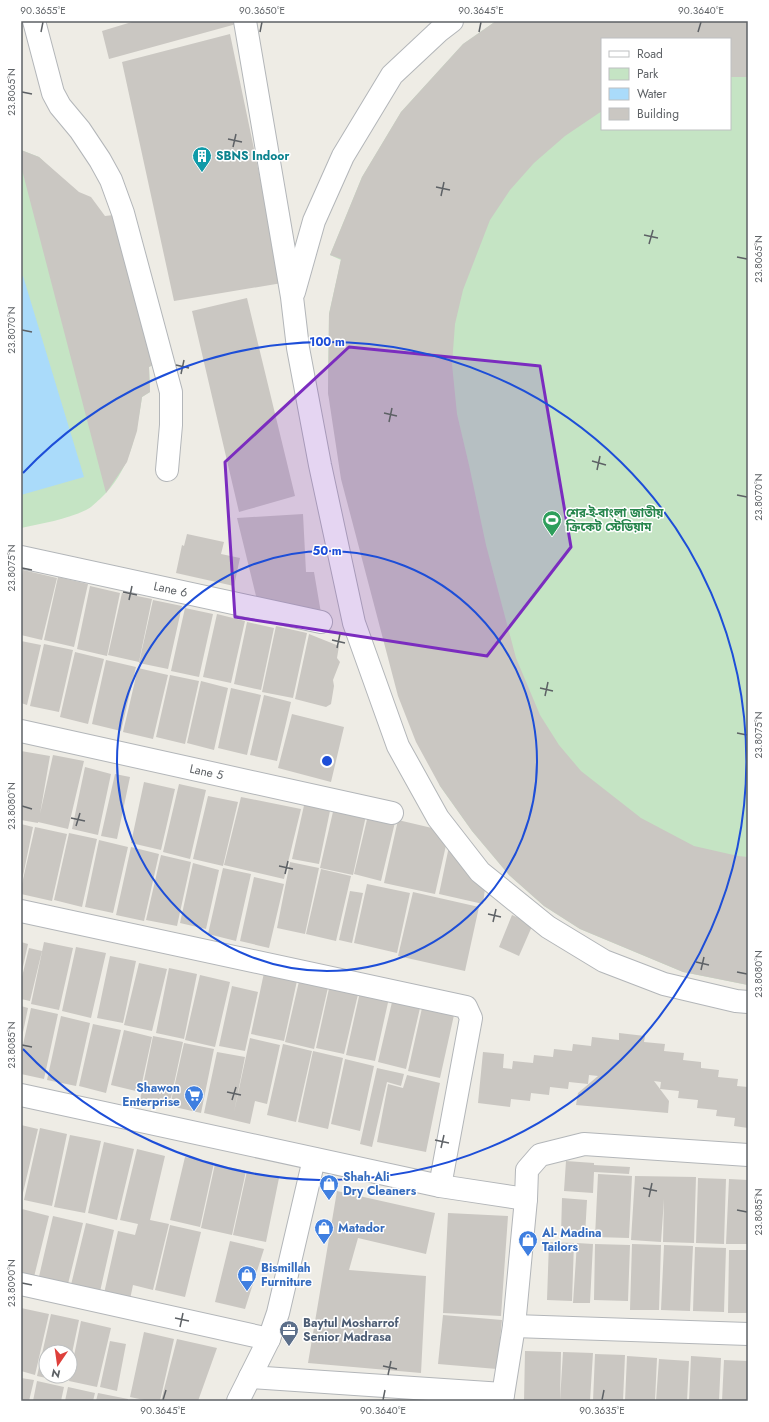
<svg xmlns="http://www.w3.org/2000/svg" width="769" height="1422" font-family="Jost,'Noto Sans Bengali',sans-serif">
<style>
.green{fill:#c5e4c4;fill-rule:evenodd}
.water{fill:#aadbfa}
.building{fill:#cac7c2}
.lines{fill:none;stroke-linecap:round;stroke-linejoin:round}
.minor-casing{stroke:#b3b6b9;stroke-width:24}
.minor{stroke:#fff;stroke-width:22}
.marked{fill:#7b2cbf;fill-opacity:0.2;stroke:#7b2cbf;stroke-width:3;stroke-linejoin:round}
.ticks{fill:none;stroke:#5d6165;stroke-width:1.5}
.ring{fill:none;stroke:#1d4ed8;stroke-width:2}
.labels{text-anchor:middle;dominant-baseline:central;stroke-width:3;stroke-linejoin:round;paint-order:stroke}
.culture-label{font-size:12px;font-weight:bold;fill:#0d838f;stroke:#fff;text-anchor:start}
.leisure-label{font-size:12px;font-weight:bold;fill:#27864d;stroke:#fff;text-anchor:start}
.street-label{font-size:12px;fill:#5d6165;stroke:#fff}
.shop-label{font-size:12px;font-weight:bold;fill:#366cbe;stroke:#fff;text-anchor:start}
.service-label{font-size:12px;font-weight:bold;fill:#4e5e75;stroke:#fff;text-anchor:start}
.centre{fill:#1d4ed8;stroke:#fff;stroke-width:2}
.ring-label{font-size:12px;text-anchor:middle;font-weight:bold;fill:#1d4ed8;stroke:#fff;stroke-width:3;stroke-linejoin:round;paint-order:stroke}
.neatline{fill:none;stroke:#5d6165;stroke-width:1.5}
.ticks-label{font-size:10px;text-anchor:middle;fill:#5d6165}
</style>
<rect width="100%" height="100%" fill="#eeece5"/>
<!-- green -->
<path class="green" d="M496 21H748V985L683 972 580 929 544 906 509 875 472 831 440 786 328 393 329 314 341 260 330 255 362 177 401 112 463 44ZM602 39H730V129H602Z
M21 150 39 157 105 219 161 361 149 367 150 392 142 397C136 436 130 471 100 499 95 503 91 508 86 510 65 520 43 523 21 528Z"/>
<!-- water -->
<path class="water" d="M21 276H23L84 477 21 495Z"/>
<!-- building -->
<path class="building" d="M135 21H239L240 23 109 59 102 31Z
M496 21H748V77H730V39H602V111L565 136 534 163 510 190 490 220 463 290 455 324 452 364 457 414 469 465 486 545 516 658 540 715 559 745 581 771 641 818 694 846 738 856 748 857V985L683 972 580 929 544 906 509 875 472 831 440 786 416 742 398 696 341 479 328 393 329 314 341 259 330 255 362 177 401 112 463 44Z
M230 34 282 283 174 301 122 62Z
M21 150 39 157 79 192 91 197 105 216 122 214 161 361 149 367 150 392 142 397 137 431 127 462 106 493 21 166Z
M247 298 295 496 239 512 192 311Z
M303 514 306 572H314L322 619 257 600 237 518Z
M187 534 224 542 221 554 240 558 234 586 176 573 182 545 184 546Z
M23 570 57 578 42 640 21 635V580Z
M58 577 88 584 74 647 44 640Z
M90 586 120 593 107 656 77 649Z
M122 593 152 599 139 662 108 655Z
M153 600 182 606 168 669 139 663Z
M185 608 213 614 199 677 171 671Z
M217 614 245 621 231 683 203 677Z
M247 622 274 628 261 690 234 684Z
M276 626 307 633 293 698 262 692Z
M309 634 339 646 337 658 340 662 333 680 334 686 331 704 326 707 295 699Z
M21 641 41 645 27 705 21 703Z
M44 644 73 650 59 712 30 706Z
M75 652 104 659 88 724 60 717Z
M106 660 136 667 121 731 92 724Z
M138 668 168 675 153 739 123 732Z
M170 675 199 681 185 744 156 737Z
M201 681 228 688 214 750 187 743Z
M231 688 261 695 247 755 218 748Z
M264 695 291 702 277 761 250 755Z
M292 714 344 727 331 782 278 768Z
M21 751 50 756 40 814 53 755 84 761 68 829 38 822V823L21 820Z
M85 767 111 774 98 835 72 829Z
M115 774 130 777 117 839 101 836Z
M144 782 175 789 161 850 131 843Z
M179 784 206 790 190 859 163 852Z
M208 796 238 802 223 866 193 859Z
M241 797 301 809 284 879 224 865Z
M305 801 331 806 319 864 292 859Z
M335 803 367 811 353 875 320 868Z
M369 811 396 818 381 881 354 874Z
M398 820 449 832 435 894 384 883Z
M21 824 33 827 22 881H21Z
M35 827 67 834 52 901 21 894V888Z
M452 832 487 873 483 904 439 894Z
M69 833 97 839 82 907 54 900Z
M99 840 128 847 113 913 85 907Z
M131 847 159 854 144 921 116 915Z
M161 855 191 862 177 926 146 920Z
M290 862 319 868 305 934 277 928Z
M193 863 219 870 206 929 180 923Z
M223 868 251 874 236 941 208 934Z
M321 869 351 876 336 941 306 934Z
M254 877 284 884 269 948 240 941Z
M367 884 410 893 397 953 354 943Z
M350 891 363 893 352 943 339 940Z
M413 892 479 907 465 971 398 956Z
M512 915 533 924 519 956 499 947Z
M21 942 28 944 22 971H21Z
M44 942 73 948 59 1010 31 1004Z
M76 947 106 953 91 1018 62 1011Z
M29 948 42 951 30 1001 21 999V981Z
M110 956 136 961 123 1023 97 1018Z
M139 963 167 969 152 1031 124 1025Z
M169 968 197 974 184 1039 156 1033Z
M265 968 298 976 284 1041 251 1034Z
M200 975 230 982 215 1047 185 1040Z
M300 977 329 983 314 1049 285 1042Z
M330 984 359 990 344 1054 316 1048Z
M232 986 258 992 245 1051 219 1046Z
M360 992 389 998 375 1061 346 1055Z
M392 1002 420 1008 406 1069 378 1062Z
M21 1006 28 1008 22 1037H21Z
M31 1008 58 1014 44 1079 21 1074V1054Z
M422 1008 454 1015 440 1078 408 1071Z
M61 1016 90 1023 76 1086 47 1080Z
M93 1024 121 1030 106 1093 79 1086Z
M124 1030 152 1037 140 1092 111 1085Z
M619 1033 645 1036 644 1042 665 1044 664 1051 684 1053 683 1060 701 1062V1068L719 1070 718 1077 738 1079 737 1086 748 1087V1128L734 1126 735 1118 716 1116 717 1110 697 1108 698 1100 678 1098 679 1091 660 1089 661 1082 654 1081 669 1101 668 1113 576 1105 578 1093 598 1076 589 1075 588 1084 569 1082 568 1089 550 1087 549 1095 531 1093 530 1101 511 1099 510 1107 478 1103 483 1052 504 1054 503 1068 512 1069 513 1061 533 1063 534 1055 553 1057 554 1049 572 1051 573 1044 591 1046 592 1037 619 1040Z
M153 1036 183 1042 169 1107 140 1100Z
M250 1038 280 1045 267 1104 255 1101 250 1124 204 1113 217 1052 245 1057 234 1112Z
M184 1043 214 1049 201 1113 170 1106Z
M283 1044 312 1051 296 1122 267 1115Z
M313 1051 343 1058 328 1129 298 1122Z
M345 1059 374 1066 360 1131 331 1124Z
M377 1068 404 1074 401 1086 387 1082 372 1147 360 1144Z
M407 1075 440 1083 426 1152 377 1142 388 1084 403 1088Z
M21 1125 38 1129 22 1197H21Z
M40 1128 67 1134 52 1206 24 1200Z
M70 1135 101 1141 85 1213 54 1207Z
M104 1142 134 1149 117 1220 88 1213Z
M137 1149 165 1156 150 1220 169 1224 153 1290 133 1285 129 1304 103 1298 118 1231 135 1235 138 1224 120 1220Z
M185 1157 214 1163 200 1227 170 1220Z
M566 1161 594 1163V1165L630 1167 629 1174 594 1172 593 1193 564 1191Z
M215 1164 246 1171 232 1235 201 1228Z
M247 1171 279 1178 266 1242 233 1235Z
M598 1174 632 1176 629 1238 595 1237Z
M635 1176 696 1177 694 1243 663 1242 664 1199 661 1242 631 1240Z
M698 1178 726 1179 724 1244 696 1243Z
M729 1179 748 1180V1244H726Z
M337 1191 435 1213 426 1254 358 1238 349 1270 426 1276 421 1373 308 1363Z
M562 1198 587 1200 585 1236 561 1235Z
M22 1209 49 1216 33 1281 21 1278Z
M448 1213 508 1216 501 1316 443 1313Z
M53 1216 83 1223 67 1288 38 1281Z
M86 1223 114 1230 99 1296 70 1289Z
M170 1225 201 1232 185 1297 155 1290Z
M230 1241 264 1249 245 1309 215 1302Z
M549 1242 574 1243 572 1301 547 1300Z
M577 1243 593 1244 590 1303H573Z
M595 1244 630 1245 628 1301 594 1300Z
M632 1244 661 1245 659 1310H630Z
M664 1245 693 1246 690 1311 661 1310Z
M695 1247 726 1248 724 1312 693 1311Z
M729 1250H748V1313H728Z
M21 1308 49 1314 35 1375 21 1371Z
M51 1314 79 1320 71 1358 70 1352H46V1376H67L65 1382 37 1376Z
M443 1315 502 1320 497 1369 438 1364Z
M81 1321 111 1328 97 1387 69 1381Z
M144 1332 174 1339 160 1401H149L130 1397Z
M177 1339 217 1348 198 1401H161Z
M110 1341 126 1344 117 1391 100 1387Z
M525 1351 561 1352 560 1401H524Z
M563 1352 593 1353 590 1401H560Z
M595 1354 625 1355 623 1401H593Z
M627 1356 657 1358 655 1401H625Z
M691 1356 721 1358 719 1401H689Z
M659 1359 689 1361 687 1401H656Z
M724 1360 748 1361V1401H722Z
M21 1378 34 1380 29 1401H21Z
M37 1381 64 1387 61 1401H33Z
M68 1387 95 1393 93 1401H65Z
M98 1393 128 1399V1401H96Z"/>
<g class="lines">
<!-- minor casing -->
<g class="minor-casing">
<g id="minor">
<path d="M34 21 53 93 60 106 80 130 100 160 111 180 123 213 171 392V425L167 470"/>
<path d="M245 21 292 297 298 348 320 465 354 623 398 746 438 818 480 872 548 927 604 961 664 984 736 1001 748 1002"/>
<path d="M294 292 314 221 343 156 392 75 439 31 452 21"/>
<path id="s1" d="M21 557 321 622"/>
<path id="s2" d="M21 731 392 813"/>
<path d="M21 911 466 1007 471 1018 440 1186"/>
<path d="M21 1095 440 1186 526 1199"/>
<path d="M21 1284 269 1339"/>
<path d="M514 1326 748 1334"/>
<path d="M250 1377 503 1394"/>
<path d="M238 1401 269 1339 278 1313 314 1159"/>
<path d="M502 1401 514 1326 526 1199 527 1170 540 1155 584 1144 748 1155"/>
</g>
</g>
<!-- minor -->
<use href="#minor" class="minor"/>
</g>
<!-- marked area -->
<path class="marked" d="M349 347 540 366 571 547 487 656 235 617 225 462Z"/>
<!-- ticks -->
<path class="ticks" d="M41 32 43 22M260 32 262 22M479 32 481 22M698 32 701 22M22 92 32 94M228 139 242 142M233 147 236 134M436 187 450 190M441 196 444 182M644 235 658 238M649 244 653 230M737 257 747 259M22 330 32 332M176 365 189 368M181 374 184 360M384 413 397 416M389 422 392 408M592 461 606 465M597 470 600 456M737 495 747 497M22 568 32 570M123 592 137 595M129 600 132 586M332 640 345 643M337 648 340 634M540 688 553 691M545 696 548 682M737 733 747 735M22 806 32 809M71 818 85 821M76 826 80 813M279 866 293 869M285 874 288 861M488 914 501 917M493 922 496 909M696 962 709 965M701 970 704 957M737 972 747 974M22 1045 32 1047M227 1092 241 1095M232 1100 236 1087M435 1140 449 1143M441 1148 444 1135M643 1188 657 1191M649 1197 652 1183M737 1210 747 1212M22 1283 32 1285M175 1318 189 1321M180 1327 183 1313M383 1366 397 1369M388 1375 391 1361M163 1400 166 1390M383 1400 385 1390M602 1400 604 1390"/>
<!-- distance rings -->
<g class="ring">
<circle cx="327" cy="761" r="210"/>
<path d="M23 473A419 419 0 1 1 23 1049"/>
</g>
<!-- icons -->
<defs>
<g id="building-pin" transform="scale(1)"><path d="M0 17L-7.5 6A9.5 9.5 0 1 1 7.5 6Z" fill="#0f9aa8" stroke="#fff"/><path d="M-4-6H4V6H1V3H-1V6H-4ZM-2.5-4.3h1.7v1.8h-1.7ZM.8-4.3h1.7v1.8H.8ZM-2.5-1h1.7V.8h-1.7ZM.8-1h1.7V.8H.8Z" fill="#fff"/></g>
<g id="stadium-pin" transform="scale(1)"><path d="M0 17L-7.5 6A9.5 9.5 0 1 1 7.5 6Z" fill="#2e9e5b" stroke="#fff"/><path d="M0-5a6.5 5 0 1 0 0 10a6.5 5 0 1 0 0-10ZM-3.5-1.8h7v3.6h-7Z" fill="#fff"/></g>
<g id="supermarket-pin" transform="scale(1)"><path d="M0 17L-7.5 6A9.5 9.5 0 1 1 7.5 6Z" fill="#3f7fe0" stroke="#fff"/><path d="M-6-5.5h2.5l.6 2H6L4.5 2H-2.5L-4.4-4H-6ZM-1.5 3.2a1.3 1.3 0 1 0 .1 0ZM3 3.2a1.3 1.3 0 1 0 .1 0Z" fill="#fff"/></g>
<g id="shop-pin" transform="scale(1)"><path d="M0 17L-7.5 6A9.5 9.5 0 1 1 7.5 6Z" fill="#3f7fe0" stroke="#fff"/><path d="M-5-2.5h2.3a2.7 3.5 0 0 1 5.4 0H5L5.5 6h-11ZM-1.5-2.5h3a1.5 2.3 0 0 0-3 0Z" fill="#fff"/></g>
<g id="office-pin" transform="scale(1)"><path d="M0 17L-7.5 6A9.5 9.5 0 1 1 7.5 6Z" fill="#5c6f8a" stroke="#fff"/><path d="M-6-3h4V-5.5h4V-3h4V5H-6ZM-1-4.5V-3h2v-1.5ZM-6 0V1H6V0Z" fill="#fff"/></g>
</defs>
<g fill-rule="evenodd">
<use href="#building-pin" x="202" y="156"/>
<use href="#stadium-pin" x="552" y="520"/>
<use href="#supermarket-pin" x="194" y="1095"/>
<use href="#shop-pin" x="329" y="1184"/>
<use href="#shop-pin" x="324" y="1228"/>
<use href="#shop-pin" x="528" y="1240"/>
<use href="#shop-pin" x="247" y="1275"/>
<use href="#office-pin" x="289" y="1330"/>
</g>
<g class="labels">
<!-- culture labels -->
<g class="culture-label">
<text x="216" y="156">SBNS Indoor</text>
</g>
<!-- leisure labels -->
<g class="leisure-label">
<text x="566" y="513">শের-ই-বাংলা জাতীয়<tspan x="566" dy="14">ক্রিকেট স্টেডিয়াম</tspan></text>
</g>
<!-- street labels -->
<g class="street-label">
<text stroke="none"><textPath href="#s1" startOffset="153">Lane 6</textPath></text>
<text stroke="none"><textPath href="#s2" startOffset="190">Lane 5</textPath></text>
</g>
<!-- shop labels -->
<g class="shop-label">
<text x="180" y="1088" text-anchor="end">Shawon<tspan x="180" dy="14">Enterprise</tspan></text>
<text x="343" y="1177">Shah Ali<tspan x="343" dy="14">Dry Cleaners</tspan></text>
<text x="338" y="1228">Matador</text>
<text x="542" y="1233">Al- Madina<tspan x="542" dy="14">Tailors</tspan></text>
<text x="261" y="1268">Bismillah<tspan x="261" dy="14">Furniture</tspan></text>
</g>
<!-- service labels -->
<g class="service-label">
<text x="303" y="1323">Baytul Mosharrof<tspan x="303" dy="14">Senior Madrasa</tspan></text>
</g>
</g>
<circle cx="327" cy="761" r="6" class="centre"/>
<g class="ring-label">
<text x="327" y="346">100 m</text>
<text x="327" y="555">50 m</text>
</g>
<!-- border -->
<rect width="769" height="1422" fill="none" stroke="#ffffff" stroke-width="44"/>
<!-- legend -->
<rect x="601" y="38" width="130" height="92" fill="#ffffff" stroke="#bec0c1"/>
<rect x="609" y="51" width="20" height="6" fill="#ffffff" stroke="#bec0c1"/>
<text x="637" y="58" font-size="12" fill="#5d6165">Road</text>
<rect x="609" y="68" width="20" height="12" fill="#c5e4c4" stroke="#bec0c1"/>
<text x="637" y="78" font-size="12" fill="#5d6165">Park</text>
<rect x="609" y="88" width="20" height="12" fill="#aadbfa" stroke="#bec0c1"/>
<text x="637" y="98" font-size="12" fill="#5d6165">Water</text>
<rect x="609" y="108" width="20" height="12" fill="#cac7c2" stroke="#bec0c1"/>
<text x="637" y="118" font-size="12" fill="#5d6165">Building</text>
<!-- north arrow -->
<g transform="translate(58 1364) rotate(193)"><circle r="19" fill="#ffffff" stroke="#bec0c1"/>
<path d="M0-3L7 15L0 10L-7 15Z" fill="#de403b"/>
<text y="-6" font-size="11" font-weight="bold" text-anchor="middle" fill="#5d6165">N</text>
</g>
<rect x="22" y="22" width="725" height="1378" class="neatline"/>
<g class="ticks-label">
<text x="43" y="14">90.3655°E</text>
<text x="262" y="14">90.3650°E</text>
<text x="481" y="14">90.3645°E</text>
<text x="701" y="14">90.3640°E</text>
<text transform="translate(11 92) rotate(-90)" y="4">23.8065°N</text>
<text transform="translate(758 259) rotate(-90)" y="4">23.8065°N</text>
<text transform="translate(11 330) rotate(-90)" y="4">23.8070°N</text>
<text transform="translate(758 497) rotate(-90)" y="4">23.8070°N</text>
<text transform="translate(11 568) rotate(-90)" y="4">23.8075°N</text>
<text transform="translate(758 735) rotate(-90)" y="4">23.8075°N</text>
<text transform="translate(11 806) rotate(-90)" y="4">23.8080°N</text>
<text transform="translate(758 974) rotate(-90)" y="4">23.8080°N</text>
<text transform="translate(11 1045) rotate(-90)" y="4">23.8085°N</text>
<text transform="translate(758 1212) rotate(-90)" y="4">23.8085°N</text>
<text transform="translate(11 1283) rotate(-90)" y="4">23.8090°N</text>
<text x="163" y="1414">90.3645°E</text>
<text x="383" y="1414">90.3640°E</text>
<text x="602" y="1414">90.3635°E</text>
</g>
</svg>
